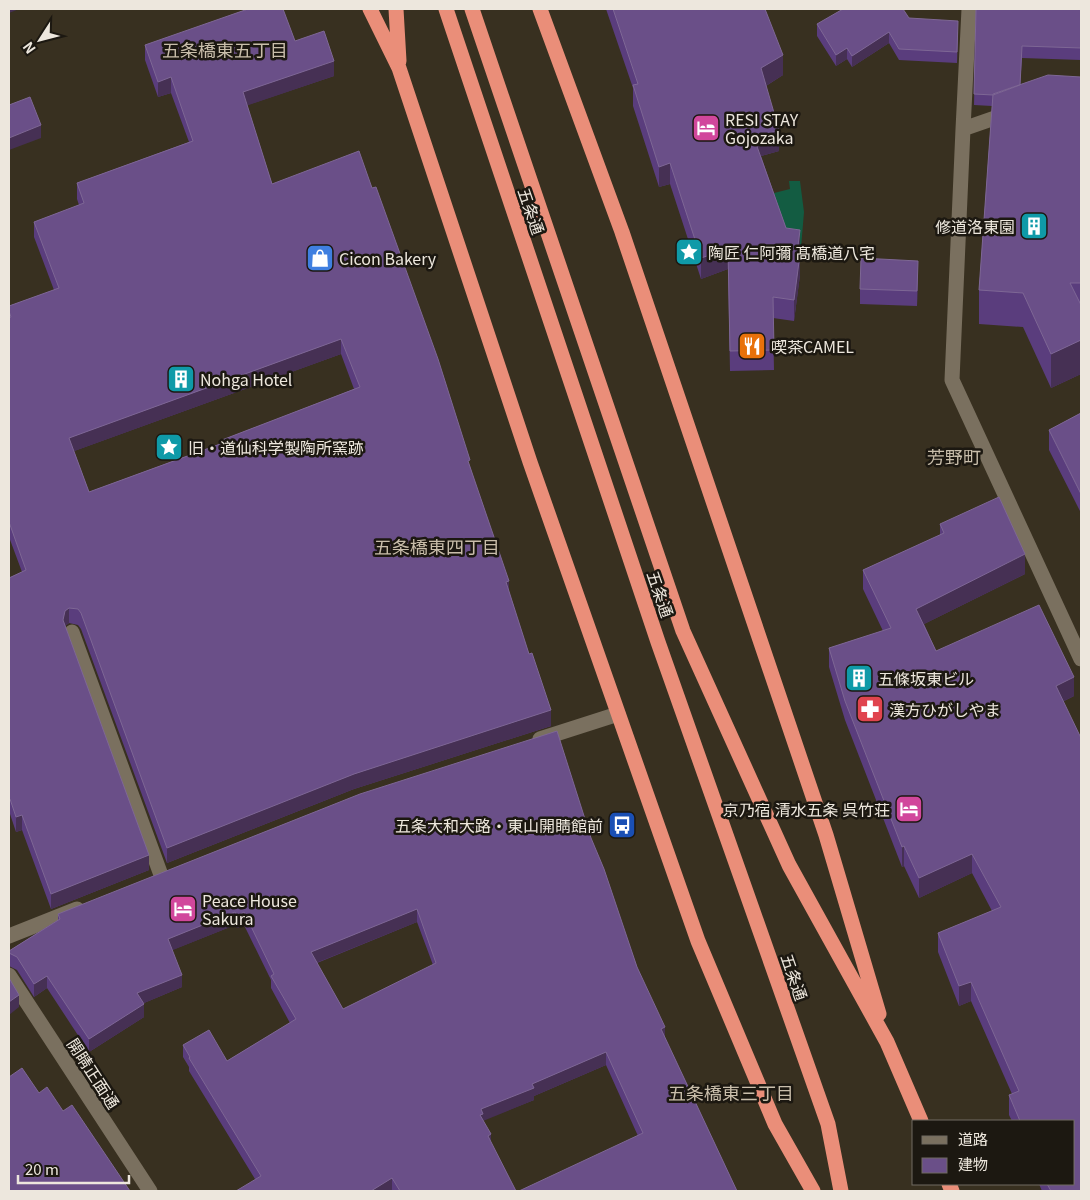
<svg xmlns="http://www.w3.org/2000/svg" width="1090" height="1200" font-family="Georgia,'Noto Sans JP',serif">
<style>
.green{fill:#135c42}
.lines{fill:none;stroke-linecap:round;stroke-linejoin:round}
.street{stroke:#7a705f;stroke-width:15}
.highway{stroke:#ea8e79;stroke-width:15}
.wall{fill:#5a3d7d;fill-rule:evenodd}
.shaded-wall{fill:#463054}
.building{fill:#6a4f88;stroke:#7e6795;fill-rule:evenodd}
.labels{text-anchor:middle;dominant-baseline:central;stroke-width:5;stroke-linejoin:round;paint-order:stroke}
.poi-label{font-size:16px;fill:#ede7dd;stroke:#1c1811;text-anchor:start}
.street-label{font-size:16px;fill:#ede7dd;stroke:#1c1811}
.neighbourhood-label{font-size:18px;fill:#c9beab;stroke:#1c1811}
</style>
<rect width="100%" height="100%" fill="#383020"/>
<!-- green -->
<path class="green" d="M789 181H800L804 212 801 248H787L770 194 790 189Z"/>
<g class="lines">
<!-- street -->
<path class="street" d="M969 9 963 129 1009 113
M963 129 952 380 1081 659
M72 632 161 875
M540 739 618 714
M9 936 77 909
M9 975 150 1191"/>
<!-- highway -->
<path class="highway" d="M370 9 399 68 530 462 698 941 775 1124 813 1191
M396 9 399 61
M446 9 658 642 828 1124 841 1191
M472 9 683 631 789 865 887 1042 921 1121
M540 9 622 232 826 835 879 1014
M949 1184 952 1191"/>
</g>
<!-- wall -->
<path class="wall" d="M606 9H765L783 75 766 86 779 151 761 156 786 228 800 251V275L794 321 773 318 774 370 730 371 728 269 701 279 670 184 659 187 633 106V88Z
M976 9H1081V60L1022 58 1020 85 1081 77V374L1051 388 1023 327 979 324V290L992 106 974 105Z
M909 18 958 32 957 63 899 60 889 43 852 67 847 59 836 66 817 36V24Z
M295 41 334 76 247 105 272 184 470 467 551 726 354 789 167 863 81 629 78 625 69 623 65 626 149 870 51 909 22 830 16 832 10 814 9 815V578L22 572 9 537V306L54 290 34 237V222L79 205 77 199V183L189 142 171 93 158 97 145 60V45ZM341 354 354 389 222 440V443L89 492 74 451Z
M918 276 917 306 860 304V289Z
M1081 413V513L1049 450V430Z
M940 524 1025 574 924 624 936 651 1074 696 1064 701 1081 1191H1042L1039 1184H1074V1121H1012L1009 1115V1095L1012 1094 971 1001 959 1006 938 952V933L992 911 972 873 919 898 904 866 902 867 845 720 829 667V648L883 631 863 589V570L940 535Z
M591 838 637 967 665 1038 737 1191 638 1136 606 1065 534 1096V1100L483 1120 491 1143 516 1191H393L255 1179 189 1071V1067L183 1057V1045L227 1061 290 1023 271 988V980L244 925 237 928 235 925 172 950 182 987 144 1003V1017L89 1052 47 988 34 997 17 970 9 966V951L58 920V914ZM417 922 433 965 343 1009 317 963Z"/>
<!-- shaded-wall -->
<path class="shaded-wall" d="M9 9H19L9 13Z
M889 32V43L852 67V56Z
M1022 46 1020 99 994 108Z
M847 48V59L836 66V55Z
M783 55V75L761 89V68Z
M334 61V76L243 107V92Z
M171 77V93L158 97V82Z
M41 125V138L9 150V138Z
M779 130V151L754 158V138Z
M670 163V184L659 187V167Z
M800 230V251L797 275V254Z
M728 249V269L701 279V258Z
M800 254V275L794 321V300Z
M918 261V276L917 306V291Z
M341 339V354L69 453V438Z
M1081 340V374L1051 388V354Z
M1025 554V574L916 628V609Z
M509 581V596L506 582Z
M69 608V623L65 626 63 620 65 611Z
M1074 677V696L1056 705V686Z
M551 710V726L354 789 167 863V848L354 774Z
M10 799V814L9 815V800Z
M22 815V830L16 832V817Z
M904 846V866L902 867V847Z
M972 854V873L919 898V878Z
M149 855V870L51 909V894Z
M417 909V922L311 965V952Z
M235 912V925L168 952V939Z
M244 912V925L237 928V916Z
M182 975V987L137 1006V993Z
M47 976V988L34 997V984Z
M971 982V1001L959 1006V986Z
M19 995V1007L9 1015V1002Z
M144 1004V1017L89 1052V1039Z
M665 1027V1040L661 1029Z
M606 1052V1065L534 1096V1100L483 1121 480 1128 481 1109 532 1084Z
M491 1134V1147L488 1136Z
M392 1178V1191H371Z"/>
<!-- building -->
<path class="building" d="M248 9H283L295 41 324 31 334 61 243 92 272 184 359 151 372 188 376 187 438 359 470 460 468 461 509 581 506 582 529 654 532 653 551 710 354 774 167 848 81 613 78 609 69 608 65 611 63 620 149 855 51 894 22 815 16 817 10 799 9 800V578L26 570 9 522V318L11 317 9 311V306L59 288 34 222 84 203 77 183 193 141 171 77 158 82 145 45ZM341 339 360 387 222 440 223 443 89 492 69 438Z
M613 9H765L783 55 761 68 779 130 754 138 786 228 800 230 797 254H800L794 300 773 297 774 350 730 351 728 249 701 258 670 163 659 167 633 85 638 84Z
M843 9H903L909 18 958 21 957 52 899 49 889 32 852 56 847 48 836 55 817 24Z
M976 9H1081V48L1022 46 1020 85 993 95 974 94Z
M1048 75 1081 77V283H1070L1081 305V340L1051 354 1023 293 979 290 993 94Z
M30 97 41 125 9 138V105Z
M861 258 918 261 917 291 860 289Z
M1081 413V494L1049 430Z
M999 497 1025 554 916 609 936 651 1039 605 1074 677 1056 686 1081 738V1191H1051L1047 1184H1074V1121H1020L1009 1095 1019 1091 971 982 959 986 938 933 1001 907 972 854 919 878 904 846 902 847 845 701 829 648 891 628 863 570 944 533 940 524Z
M557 731 591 838 604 869 637 967 665 1027 661 1029 737 1191H519L643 1133 606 1052 532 1084 534 1088 481 1109 483 1114 480 1115 491 1134 488 1136 516 1191H400L392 1178 371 1191H236L261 1176 189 1058 190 1057 183 1045 209 1030 227 1061 296 1019 271 976 274 974 244 912 237 916 235 912 168 939 182 975 137 993 144 1004 89 1039 47 976 34 984 17 957 9 953V951L60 919 58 914 360 794ZM417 909 436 963 343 1009 311 952Z
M9 978 19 995 9 1002Z
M22 1068 39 1093 47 1087 63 1111 72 1105 130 1191H9V1077Z"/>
<!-- icons -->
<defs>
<g id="hotel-square" transform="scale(1.4375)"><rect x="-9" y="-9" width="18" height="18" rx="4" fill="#d1479c" stroke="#1c1811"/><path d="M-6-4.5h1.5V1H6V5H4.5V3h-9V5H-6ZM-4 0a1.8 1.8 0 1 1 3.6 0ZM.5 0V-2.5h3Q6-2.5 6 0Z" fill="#fff"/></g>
<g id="building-square" transform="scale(1.4375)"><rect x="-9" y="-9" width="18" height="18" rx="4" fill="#0f9aa8" stroke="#1c1811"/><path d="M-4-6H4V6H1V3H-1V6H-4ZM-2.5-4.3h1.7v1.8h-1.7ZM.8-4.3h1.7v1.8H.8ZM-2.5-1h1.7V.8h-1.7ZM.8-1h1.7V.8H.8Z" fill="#fff"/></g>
<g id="sight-square" transform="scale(1.4375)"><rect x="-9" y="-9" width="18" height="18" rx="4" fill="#0f9aa8" stroke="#1c1811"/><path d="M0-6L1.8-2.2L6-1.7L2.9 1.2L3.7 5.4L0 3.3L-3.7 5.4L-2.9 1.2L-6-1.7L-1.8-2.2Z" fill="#fff"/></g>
<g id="shop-square" transform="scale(1.4375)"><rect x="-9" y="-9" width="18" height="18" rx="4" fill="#3f7fe0" stroke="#1c1811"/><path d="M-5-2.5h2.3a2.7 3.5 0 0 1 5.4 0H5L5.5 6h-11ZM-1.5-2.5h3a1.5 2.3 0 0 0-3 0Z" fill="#fff"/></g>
<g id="restaurant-square" transform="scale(1.4375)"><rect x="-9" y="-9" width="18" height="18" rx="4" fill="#e8710a" stroke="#1c1811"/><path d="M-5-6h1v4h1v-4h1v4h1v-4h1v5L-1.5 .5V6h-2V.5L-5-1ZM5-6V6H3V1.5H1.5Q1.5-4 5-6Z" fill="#fff"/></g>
<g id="pharmacy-square" transform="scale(1.4375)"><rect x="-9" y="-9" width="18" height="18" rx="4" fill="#e0444e" stroke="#1c1811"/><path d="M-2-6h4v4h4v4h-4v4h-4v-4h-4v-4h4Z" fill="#fff"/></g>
<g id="bus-square" transform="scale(1.4375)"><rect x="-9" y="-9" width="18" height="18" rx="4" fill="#1a4fb4" stroke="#1c1811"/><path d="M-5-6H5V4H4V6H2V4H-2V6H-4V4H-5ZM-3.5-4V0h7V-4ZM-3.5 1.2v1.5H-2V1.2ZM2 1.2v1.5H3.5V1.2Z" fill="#fff"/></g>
</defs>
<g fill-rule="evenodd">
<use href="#hotel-square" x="706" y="128"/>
<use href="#building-square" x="1034" y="226"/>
<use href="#sight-square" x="689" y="252"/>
<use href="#shop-square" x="320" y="258"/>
<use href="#restaurant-square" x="752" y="346"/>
<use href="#building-square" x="181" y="379"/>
<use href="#sight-square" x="169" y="447"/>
<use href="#building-square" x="859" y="678"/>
<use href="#pharmacy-square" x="870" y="709"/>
<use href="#hotel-square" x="909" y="809"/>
<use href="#bus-square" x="622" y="825"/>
<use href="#hotel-square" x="183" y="909"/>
</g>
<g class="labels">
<!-- poi labels -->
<g class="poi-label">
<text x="725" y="119">RESI STAY<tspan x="725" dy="18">Gojozaka</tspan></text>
<text x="1015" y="226" text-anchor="end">修道洛東園</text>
<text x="708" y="252">陶匠 仁阿彌 髙橋道八宅</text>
<text x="339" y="258">Cicon Bakery</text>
<text x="771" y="346">喫茶CAMEL</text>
<text x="200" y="379">Nohga Hotel</text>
<text x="188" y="447">旧・道仙科学製陶所窯跡</text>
<text x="878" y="678">五條坂東ビル</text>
<text x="889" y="709">漢方ひがしやま</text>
<text x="890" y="809" text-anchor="end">京乃宿 清水五条 呉竹荘</text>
<text x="603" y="825" text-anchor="end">五条大和大路・東山開睛館前</text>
<text x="202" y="900">Peace House<tspan x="202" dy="18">Sakura</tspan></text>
</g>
<!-- street labels -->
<g class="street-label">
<text transform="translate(532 211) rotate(71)">五条通</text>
<text transform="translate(661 594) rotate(71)">五条通</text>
<text transform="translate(795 977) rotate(71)">五条通</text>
<text transform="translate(94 1073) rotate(57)">開睛正面通</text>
</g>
<!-- neighbourhood labels -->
<g class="neighbourhood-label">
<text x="225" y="49">五条橋東五丁目</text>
<text x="954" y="456">芳野町</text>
<text x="437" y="546">五条橋東四丁目</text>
<text x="731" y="1092">五条橋東三丁目</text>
</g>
</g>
<!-- border -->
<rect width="1090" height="1200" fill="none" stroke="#ede7dd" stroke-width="20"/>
<!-- legend -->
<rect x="912" y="1120" width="162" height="65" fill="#1c1811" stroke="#706b63"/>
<rect x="922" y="1136" width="25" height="8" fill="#7a705f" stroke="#706b63"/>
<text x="958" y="1145" font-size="15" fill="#ede7dd">道路</text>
<rect x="922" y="1158" width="25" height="15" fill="#6a4f88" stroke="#706b63"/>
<text x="958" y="1170" font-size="15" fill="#ede7dd">建物</text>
<!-- north arrow -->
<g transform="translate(40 40) rotate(234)" stroke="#1c1811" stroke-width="4" paint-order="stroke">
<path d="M0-4L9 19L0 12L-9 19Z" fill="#ede7dd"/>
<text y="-8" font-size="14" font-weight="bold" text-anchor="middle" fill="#ede7dd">N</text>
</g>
<!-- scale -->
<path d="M18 1175v8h111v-8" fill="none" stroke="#ede7dd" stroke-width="2.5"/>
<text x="25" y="1175" font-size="15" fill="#ede7dd" stroke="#1c1811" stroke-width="4" paint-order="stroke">20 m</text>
</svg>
